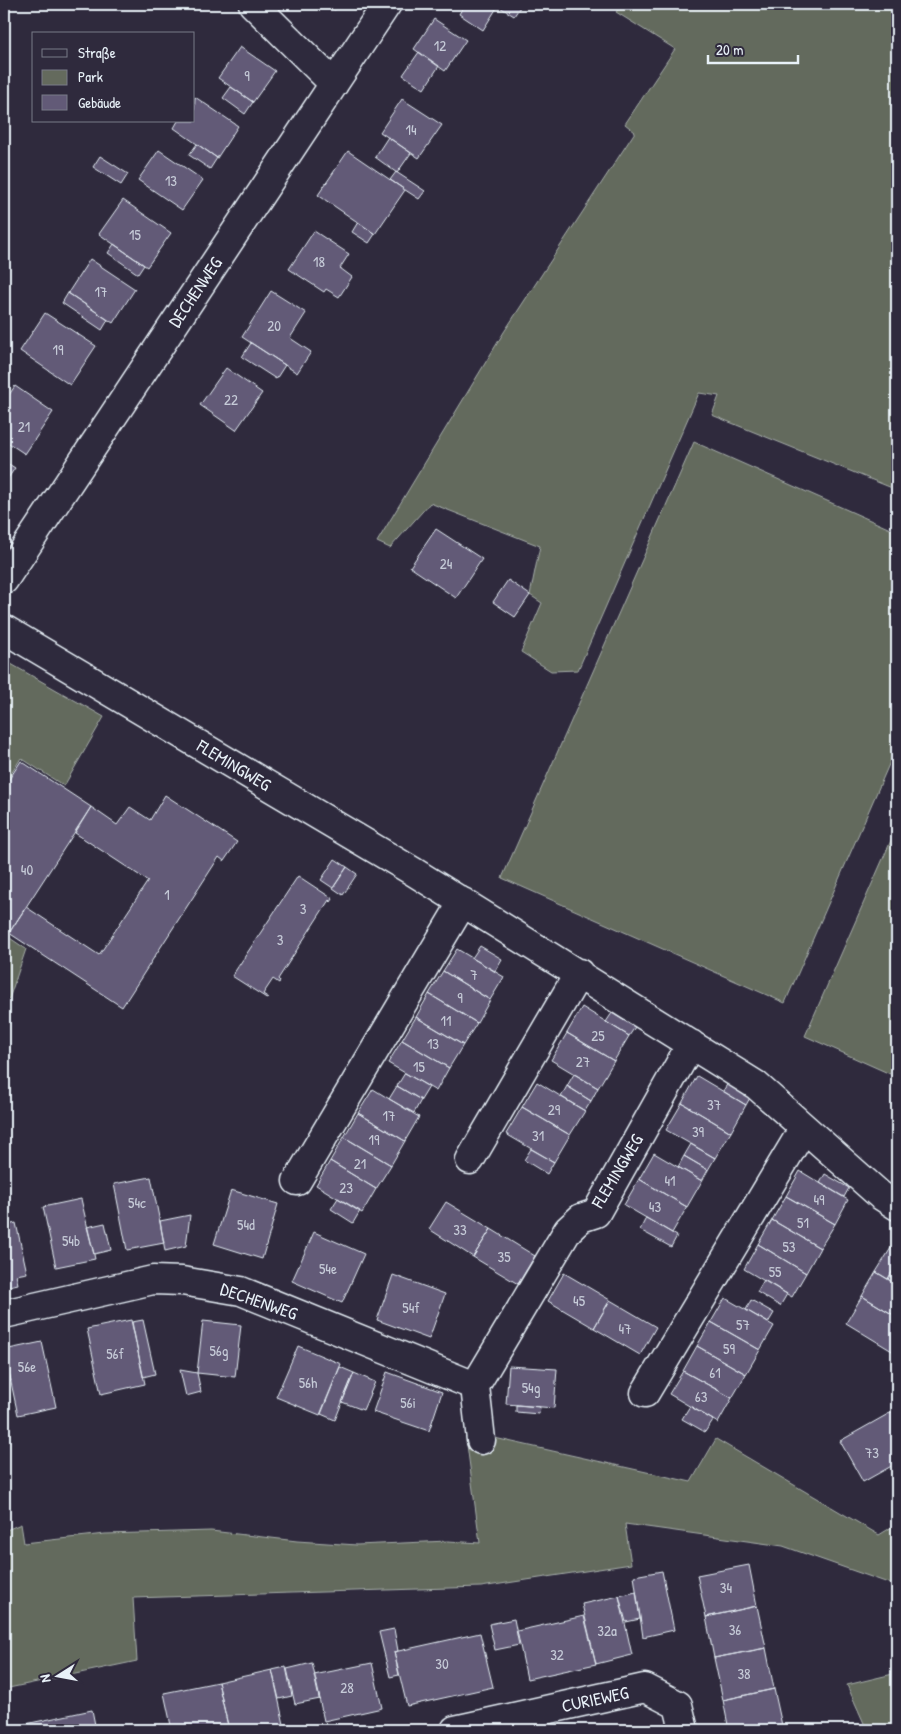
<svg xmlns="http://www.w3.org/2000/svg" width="901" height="1734" font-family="'Patrick Hand',sans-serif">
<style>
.green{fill:#646a5d;stroke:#a6aeaa}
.building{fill:#625a77;stroke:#e8f1f8}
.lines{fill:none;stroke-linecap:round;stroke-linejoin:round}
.street-casing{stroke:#e8f1f8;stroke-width:31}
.street{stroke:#2f2a3d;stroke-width:28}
.labels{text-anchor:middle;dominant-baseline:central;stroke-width:4;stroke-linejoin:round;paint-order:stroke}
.number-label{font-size:15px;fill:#c6cbd8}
.street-label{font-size:18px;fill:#e8f1f8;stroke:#2f2a3d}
</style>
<rect width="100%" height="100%" fill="#2f2a3d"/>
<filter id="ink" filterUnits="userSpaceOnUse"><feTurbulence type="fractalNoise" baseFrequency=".02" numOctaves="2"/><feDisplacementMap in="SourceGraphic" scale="10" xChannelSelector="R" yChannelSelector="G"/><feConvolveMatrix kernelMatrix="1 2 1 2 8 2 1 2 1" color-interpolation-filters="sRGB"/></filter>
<g filter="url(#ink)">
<!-- green -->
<path class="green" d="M622 4H897V490L712 415 719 396 699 393 578 670 551 671 521 652 542 603 530 595 540 546 430 503 390 548 377 542 504 332 635 132 625 124 675 49 616 12Z
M694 442 897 532V746L785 1003 502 878Z
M4 660 104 717 64 786 21 758 4 785Z
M897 827V1077L805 1036Z
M4 934 26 949 9 999 4 996Z
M466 1437H490L691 1482 716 1439 879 1535 897 1524V1592L894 1585 783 1546 625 1524 631 1564 481 1587 133 1598 137 1661 4 1689V1531L21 1524 24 1543 105 1534 211 1531 297 1541 357 1545 448 1541 480 1543Z
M897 1673V1730H867L847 1685Z"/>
<!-- building -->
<path class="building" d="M326 4H339L335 10Z
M465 4H495L498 6 483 30 459 14Z
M495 4H522L514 16Z
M434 19 466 40 445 71 414 49Z
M240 47 275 71 253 102 218 78Z
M419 52 439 66 424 89 403 75Z
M231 87 253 102 245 114 223 98Z
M195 97 238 126 217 158 174 128 178 121H194Z
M402 99 442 125 419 158 380 132Z
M388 137 411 153 397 173 375 157Z
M197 144 217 158 210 169 189 155Z
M159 150 203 180 182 210 138 180Z
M348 151 405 190 375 234 318 195Z
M100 156 128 174 121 185 93 167Z
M396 172 425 191 419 199 390 180Z
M123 200 171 233 147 267 99 234Z
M358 222 375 234 369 243 352 232Z
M314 231 349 254 340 268 352 277 339 297 326 289 324 292 289 269Z
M114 244 144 265 138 274 108 253Z
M90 259 135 289 113 323 68 293Z
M271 291 306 313 290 338 311 352 297 373 242 337Z
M68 293 108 320 102 330 62 303Z
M45 313 96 346 70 385 20 351Z
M251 343 285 365 276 379 242 357Z
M226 368 262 393 236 430 200 405Z
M15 386 53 412 25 454 4 440V402Z
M4 461 15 468 4 484Z
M436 529 482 559 456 598 410 567Z
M508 580 530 595 515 617 493 602Z
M21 761 91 807 9 933 4 929V787Z
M165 795 237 842 224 861 219 857 122 1007 9 933 26 907 99 955 148 881 75 833 91 807 117 825 130 807 150 820Z
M335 859 347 867 333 888 321 880Z
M347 867 357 874 343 895 333 888Z
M298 876 333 899 331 902 329 900 278 979 280 981 279 983 273 979 263 994 269 998 268 999 232 976Z
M480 946 502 959 495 971 472 958Z
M457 949 504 977 490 1000 443 971Z
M443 971 490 1000 477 1023 429 994Z
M429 994 477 1023 463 1045 416 1017Z
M582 1007 629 1036 614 1061 567 1033Z
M612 1013 635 1027 629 1036 606 1022Z
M416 1017 463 1045 449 1068 402 1040Z
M567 1033 614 1061 598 1088 551 1060Z
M402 1040 449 1068 436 1091 388 1063Z
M405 1073 429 1087 421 1100 397 1086Z
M574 1074 598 1088 591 1101 567 1086Z
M697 1076 746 1105 731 1132 682 1103Z
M537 1082 585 1111 570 1135 522 1107Z
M728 1083 751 1096 746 1105 723 1091Z
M397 1086 421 1100 414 1113 389 1099Z
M567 1086 591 1101 585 1111 561 1097Z
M373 1089 419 1117 405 1141 358 1113Z
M682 1103 731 1132 715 1158 666 1130Z
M522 1107 570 1135 554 1162 506 1134Z
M358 1113 405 1141 391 1165 344 1137Z
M344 1137 391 1165 376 1189 330 1161Z
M691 1144 715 1158 708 1170 684 1156Z
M531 1149 554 1162 547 1174 524 1160Z
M654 1153 702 1181 687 1207 639 1179Z
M684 1156 708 1170 702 1181 678 1167Z
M330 1161 376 1189 362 1213 316 1185Z
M800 1171 848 1200 835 1224 786 1196Z
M825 1174 849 1188 844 1197 820 1183Z
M151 1177 164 1243 127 1250 114 1184Z
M639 1179 687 1207 672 1233 624 1205Z
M231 1190 278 1204 262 1259 214 1244Z
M786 1196 835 1224 820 1248 772 1220Z
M338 1198 360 1211 353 1223 331 1209Z
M81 1199 95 1259 56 1267 43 1207Z
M446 1202 491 1229 473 1257 429 1229Z
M190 1215 186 1246 165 1251 160 1221Z
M646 1218 677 1236 671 1247 640 1230Z
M772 1220 820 1248 806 1273 758 1244Z
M16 1223 27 1273 16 1275 18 1284 4 1287V1226Z
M105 1223 111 1250 94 1254 87 1227Z
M491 1229 535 1256 518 1284 473 1257Z
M314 1232 364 1254 342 1303 292 1281Z
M758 1244 806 1273 792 1297 744 1269Z
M891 1248 897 1252V1263L888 1279 876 1272Z
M897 1263V1285L888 1279Z
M876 1272 897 1285V1317L862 1296Z
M564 1273 610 1300 594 1328 548 1301Z
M393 1275 445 1294 429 1339 377 1320Z
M764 1280 787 1294 780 1306 757 1292Z
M862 1296 897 1317V1354L846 1323Z
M725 1298 774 1326 760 1350 711 1322Z
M610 1300 656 1327 640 1355 594 1328Z
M751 1300 774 1313 768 1323 746 1310Z
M131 1320 145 1384 101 1394 87 1329Z
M143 1320 155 1374 143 1377 132 1322Z
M203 1321 241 1325 235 1377 197 1373Z
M711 1322 760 1350 746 1374 697 1346Z
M42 1342 56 1407 18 1415 4 1350Z
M298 1346 341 1364 320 1415 276 1397Z
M697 1346 746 1374 732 1398 683 1371Z
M5 1351 11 1381 4 1382V1352Z
M509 1366 557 1369 554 1408 506 1404Z
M340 1367 354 1373 335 1420 321 1414Z
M180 1370 197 1373 201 1392 186 1396Z
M683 1371 732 1398 718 1423 669 1394Z
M387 1372 442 1392 429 1431 373 1412Z
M354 1373 375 1382 363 1410 342 1402Z
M516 1405 540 1407 539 1414 516 1412Z
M690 1406 713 1420 705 1432 682 1419Z
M897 1409V1463L863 1482 840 1441Z
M749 1565 757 1606 706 1617 697 1575Z
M662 1571 674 1630 643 1637 634 1576Z
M636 1592 640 1619 626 1622 619 1596Z
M619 1596 632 1655 596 1664 582 1604Z
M757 1606 766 1648 714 1658 706 1617Z
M584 1616 596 1664 527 1679 517 1631Z
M514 1619 519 1645 495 1650 489 1624Z
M394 1629 398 1651 394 1652 399 1675 390 1677 379 1632Z
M480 1633 493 1687 407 1706 394 1652Z
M766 1648 774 1689 723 1700 714 1658Z
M312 1663 320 1699 295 1704 287 1669Z
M372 1663 382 1708 324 1721 314 1675Z
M286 1667 292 1696 279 1699 272 1670Z
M272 1670 285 1729 229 1730 218 1682Z
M218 1682 229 1730H172L164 1693Z
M774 1689 783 1730H729L723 1700Z
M92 1710 96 1730H22L21 1725Z
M21 1725 22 1730H4V1728Z"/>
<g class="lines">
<!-- street casing -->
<g class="street-casing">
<path id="street" d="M253 4 334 84
M4 580 387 4
M4 629 414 872 756 1085 880 1195 897 1206
M470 1160 579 973
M297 1181 463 902
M4 1314 153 1280 182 1281 241 1291 475 1386
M645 1393 804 1128
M481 1440 475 1386 568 1230 581 1218 596 1213 691 1044
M455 1730 645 1688 678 1705 684 1730"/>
</g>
<!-- street -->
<use href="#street" class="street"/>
</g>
</g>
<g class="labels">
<!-- number labels -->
<g class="number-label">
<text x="440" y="45">12</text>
<text x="247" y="75">9</text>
<text x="411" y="129">14</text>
<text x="171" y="180">13</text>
<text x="135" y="234">15</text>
<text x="319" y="261">18</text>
<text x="101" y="291">17</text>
<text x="274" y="325">20</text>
<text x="58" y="349">19</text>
<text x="231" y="399">22</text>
<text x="24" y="426">21</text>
<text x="446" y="563">24</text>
<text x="27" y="869">40</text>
<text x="167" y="894">1</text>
<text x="303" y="908">3</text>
<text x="280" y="939">3</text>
<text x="474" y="974">7</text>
<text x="460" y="997">9</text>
<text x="446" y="1020">11</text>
<text x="598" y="1035">25</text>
<text x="433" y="1043">13</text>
<text x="583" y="1061">27</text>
<text x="419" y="1066">15</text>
<text x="714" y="1104">37</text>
<text x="554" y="1109">29</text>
<text x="389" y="1115">17</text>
<text x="698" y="1131">39</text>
<text x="538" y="1135">31</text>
<text x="374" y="1139">19</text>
<text x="360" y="1163">21</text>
<text x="670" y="1180">41</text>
<text x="346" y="1187">23</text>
<text x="819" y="1199">49</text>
<text x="137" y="1202">54c</text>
<text x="655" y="1206">43</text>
<text x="803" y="1222">51</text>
<text x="246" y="1224">54d</text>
<text x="460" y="1229">33</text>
<text x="71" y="1240">54b</text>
<text x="789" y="1246">53</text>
<text x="504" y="1256">35</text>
<text x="328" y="1268">54e</text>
<text x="775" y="1271">55</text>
<text x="579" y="1300">45</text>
<text x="411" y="1307">54f</text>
<text x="743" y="1324">57</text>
<text x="625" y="1328">47</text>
<text x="729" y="1348">59</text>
<text x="219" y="1350">56g</text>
<text x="115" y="1353">56f</text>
<text x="27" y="1366">56e</text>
<text x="715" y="1372">61</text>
<text x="308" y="1382">56h</text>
<text x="531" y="1387">54g</text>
<text x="701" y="1396">63</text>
<text x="408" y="1402">56i</text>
<text x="872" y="1452">73</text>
<text x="726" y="1587">34</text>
<text x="735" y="1629">36</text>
<text x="607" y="1630">32a</text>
<text x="557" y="1654">32</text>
<text x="442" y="1663">30</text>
<text x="744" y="1673">38</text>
<text x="347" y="1687">28</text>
</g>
<!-- street labels -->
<g class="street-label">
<text transform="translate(195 292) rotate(-56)">DECHENWEG</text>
<text transform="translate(234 765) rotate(31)">FLEMINGWEG</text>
<text transform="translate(617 1171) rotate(-59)">FLEMINGWEG</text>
<text transform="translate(259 1301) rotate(19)">DECHENWEG</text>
<text transform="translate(595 1699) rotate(-12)">CURIEWEG</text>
</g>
</g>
<!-- margin -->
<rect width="901" height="1734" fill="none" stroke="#2f2a3d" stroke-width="20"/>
<rect x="10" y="10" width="881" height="1714" fill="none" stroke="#e8f1f8" stroke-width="2" filter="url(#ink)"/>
<!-- legend -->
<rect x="32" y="32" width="162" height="90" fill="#2f2a3d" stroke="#797a88"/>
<rect x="42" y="49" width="25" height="8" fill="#2f2a3d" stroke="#797a88"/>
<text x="78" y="58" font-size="15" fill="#e8f1f8">Straße</text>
<rect x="42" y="70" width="25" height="15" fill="#646a5d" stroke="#797a88"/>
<text x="78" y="82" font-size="15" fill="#e8f1f8">Park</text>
<rect x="42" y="95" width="25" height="15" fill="#625a77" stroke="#797a88"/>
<text x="78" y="108" font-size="15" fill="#e8f1f8">Gebäude</text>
<!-- north arrow -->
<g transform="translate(58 1676) rotate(259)" stroke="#2f2a3d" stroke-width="4" paint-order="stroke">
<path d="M0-4L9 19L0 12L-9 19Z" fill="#e8f1f8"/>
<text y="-8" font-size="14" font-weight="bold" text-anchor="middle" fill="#e8f1f8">N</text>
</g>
<!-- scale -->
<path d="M708 55v8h90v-8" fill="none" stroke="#e8f1f8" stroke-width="2.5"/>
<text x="716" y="55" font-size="15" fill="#e8f1f8" stroke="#2f2a3d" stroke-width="4" paint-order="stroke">20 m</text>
</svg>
